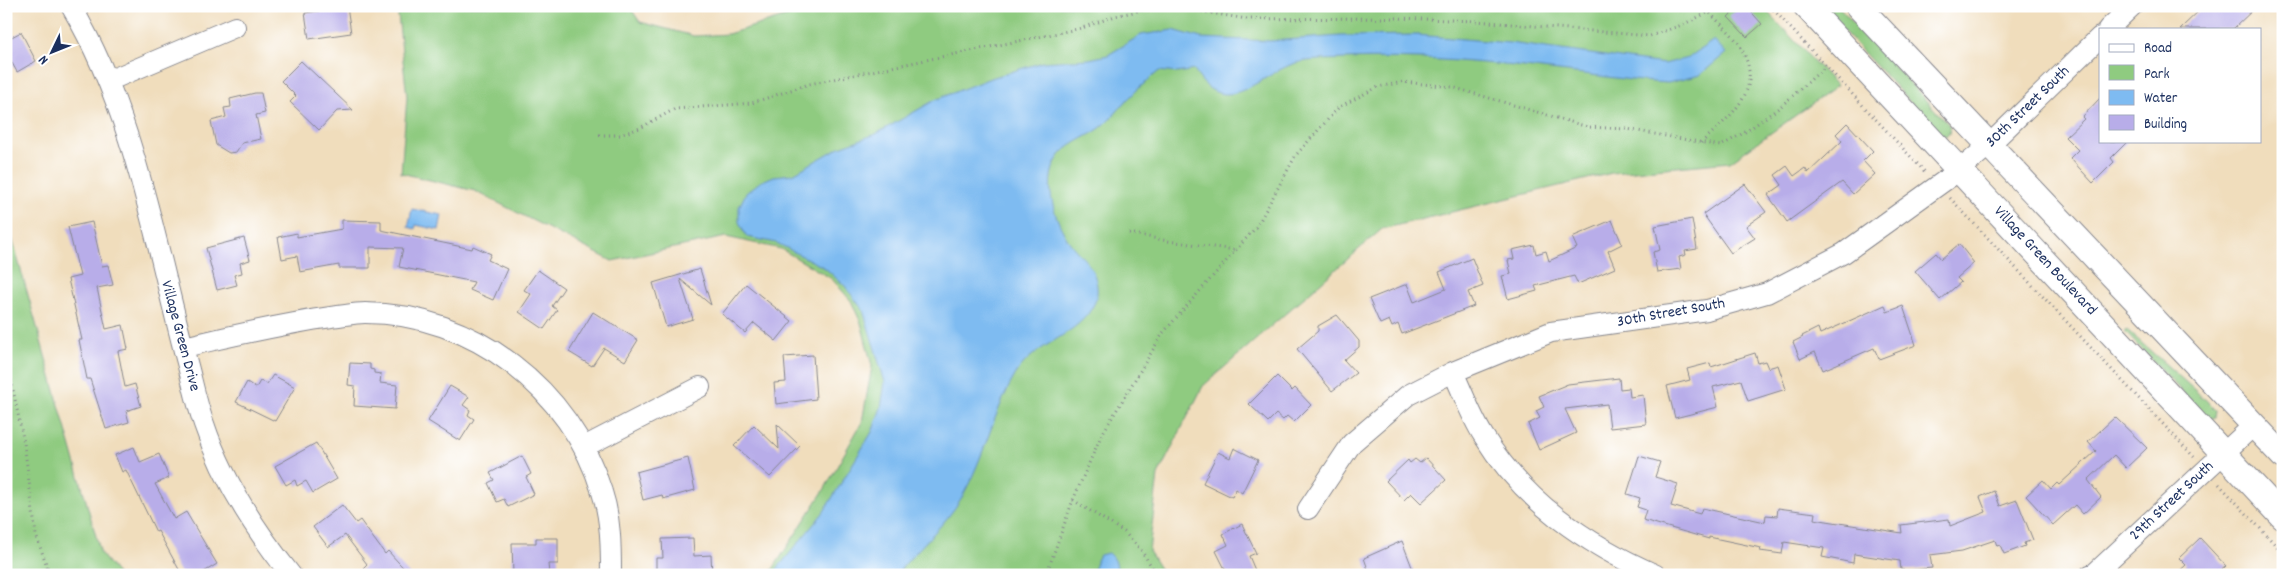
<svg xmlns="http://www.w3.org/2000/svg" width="2289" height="581" font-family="Dekko,sans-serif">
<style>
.green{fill:#8fcb80;stroke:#557d6f}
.water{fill:#7ebbf1;stroke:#4c75a8}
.building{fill:#b8ade9}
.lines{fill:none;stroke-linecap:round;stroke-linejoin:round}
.minor-casing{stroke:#86868d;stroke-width:22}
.tertiary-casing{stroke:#86868d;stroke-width:27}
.path{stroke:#86868d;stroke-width:3;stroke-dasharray:1 4;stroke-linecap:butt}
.minor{stroke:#fff;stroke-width:20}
.tertiary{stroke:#fff;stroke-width:25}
.labels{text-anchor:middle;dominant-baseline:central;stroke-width:4;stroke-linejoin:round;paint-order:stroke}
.street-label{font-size:16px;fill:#1b2f5e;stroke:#fff}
</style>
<rect width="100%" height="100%" fill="#fff"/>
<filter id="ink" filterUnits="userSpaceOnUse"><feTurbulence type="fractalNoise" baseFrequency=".02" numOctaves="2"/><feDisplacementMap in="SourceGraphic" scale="10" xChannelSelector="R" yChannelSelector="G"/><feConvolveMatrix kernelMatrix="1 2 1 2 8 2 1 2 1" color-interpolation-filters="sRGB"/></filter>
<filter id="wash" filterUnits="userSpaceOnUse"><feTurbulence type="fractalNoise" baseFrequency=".0096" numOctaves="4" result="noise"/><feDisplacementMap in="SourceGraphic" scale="20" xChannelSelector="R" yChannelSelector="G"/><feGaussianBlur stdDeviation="1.12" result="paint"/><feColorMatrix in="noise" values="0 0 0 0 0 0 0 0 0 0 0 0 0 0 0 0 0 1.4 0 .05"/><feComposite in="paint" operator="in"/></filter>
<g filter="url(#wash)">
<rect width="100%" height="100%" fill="#f0ddbc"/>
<!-- green -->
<path class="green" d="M397 6H629L640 22 694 36 728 34 820 6H1762L1837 86 1730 162 1612 173 1382 229 1203 386 1158 475 1149 551 1164 575H769L824 490 862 422 872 366 861 323 851 301 832 279 781 249 726 237 612 261 475 191 401 173 407 97Z
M1820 6H1838L1950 126 1949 134 1946 136 1941 135Z
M6 217 101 554 118 575H6Z
M2127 330 2207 401 2216 410 2215 417 2209 420 2125 332Z"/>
<!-- water -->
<path class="water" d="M1173 30 1201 38 1270 41 1341 36 1417 35 1510 43 1664 64 1688 58 1714 40 1726 53 1700 75 1668 83C1631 81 1595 75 1559 71 1487 62 1415 56 1343 59 1327 60 1304 59 1290 65 1254 80 1223 119 1194 70L1177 73 1159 71C1151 78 1143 84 1136 91 1125 101 1116 114 1105 124 1092 136 1072 141 1061 154 1040 178 1054 220 1070 243 1077 253 1088 261 1093 272 1097 280 1099 293 1095 302 1080 336 1036 342 1017 372 993 411 985 457 962 497 945 526 917 548 896 575H772L823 513 872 432 881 408 885 382 863 310 845 286 825 268 777 243 747 237 739 222V207L746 193 760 182 774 176 793 174 840 147 876 134 935 100 988 79 1043 62 1089 59 1108 55 1141 35Z
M412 209 442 215 439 230 416 225 415 229 408 227Z
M1108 553 1115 560 1119 575H1092L1096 562 1100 555Z"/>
<g id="blocks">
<!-- building -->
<path class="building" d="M326 6H347L351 33 309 39 305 13 326 10Z
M1740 6H1746L1762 24 1747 37 1728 17Z
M2204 6H2257L2233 29H2180Z
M21 32 36 61 17 72 6 52V40Z
M301 61 353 110 337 111 319 130 290 102 296 96 281 81Z
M255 93H261L265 113 256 115 261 139 242 143 236 152 229 153 216 145 211 121 226 117 224 108 231 107 230 99Z
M2100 98V141H2128L2111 158 2114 162 2093 183 2070 158 2078 150 2065 137 2084 119 2082 117Z
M1847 123 1873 151 1863 161 1875 174 1853 194 1842 182 1787 222 1768 195 1782 185 1775 175 1787 166 1794 176 1805 168 1808 173 1842 141 1836 134Z
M1745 184 1766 212 1746 226 1755 238 1731 253 1703 214Z
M1692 219 1697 249 1685 251 1686 255 1679 257 1681 269 1657 272 1653 252 1660 250 1655 226Z
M342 220 381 221V230L472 249 473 246 491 254 488 260 507 269 493 300 470 290 474 282 399 267 403 248 370 247V268H339V265L300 272 297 256 282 259 278 237 297 233V237L342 229Z
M1612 220 1622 244 1608 251 1615 268 1578 284 1574 276 1535 286 1537 291 1508 299 1502 276 1511 274 1508 260 1514 259 1512 250 1534 245 1536 254 1546 251 1549 261 1577 248 1572 237Z
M92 222 102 266 108 265 113 285 97 288 106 329 123 325 128 349 118 351 125 387 135 384 141 406 126 411 129 422 106 429 90 379H87L79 340H82L68 279 80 276 68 227Z
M244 238 250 260 240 263 242 273 234 275 237 285 217 290 206 248Z
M1959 244 1974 263 1957 278 1961 282 1940 300 1915 271 1936 253 1941 259Z
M1472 258 1483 286 1468 292 1474 306 1402 334 1398 324 1392 327 1389 320 1380 324 1369 299 1407 284 1414 302 1446 289 1439 272Z
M700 269 711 305 680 279 693 319 666 327 653 283Z
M538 270 564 288 552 306 557 310 544 329 519 312 531 294 524 290Z
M746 284 792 321 776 341 754 323 745 333 722 314Z
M1885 305 1887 312 1903 306 1916 345 1879 359 1874 348 1823 370 1815 352 1800 359 1793 342 1803 337 1802 336 1818 328 1820 334Z
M593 312 638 340 625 361 604 348 592 366 569 352Z
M1337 315 1359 341V347L1344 360 1356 373 1332 391 1297 349 1318 331V326Z
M1755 353 1758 363 1765 361 1768 368 1778 365 1786 389 1748 401 1741 380 1713 387 1718 407 1675 418 1667 386 1690 380 1687 369 1710 363 1711 367Z
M813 355 816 399 776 404 774 383 786 382 784 357Z
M350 363 370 364V369L374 370V373L381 374 380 383 397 385 395 409 354 406 355 386 348 385Z
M273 375 295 387 275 421 236 402 247 382 256 388 260 381 267 384Z
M1277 376 1292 391 1295 388 1311 405 1294 422 1287 416 1283 420 1276 414 1268 422 1249 404Z
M1619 378 1620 389 1629 388 1630 397 1643 395 1646 424 1610 428 1607 404 1565 409 1576 433 1539 450 1528 424 1540 418 1536 411 1544 407 1539 396 1568 384Z
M450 386 469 397 463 405 470 410 468 415 474 419 460 441 428 421Z
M2115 417 2147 448 2126 468 2114 455 2088 480 2101 497 2083 514 2075 505 2053 525 2026 496 2043 480 2051 489 2057 483 2059 485 2096 451 2088 442Z
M777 424 800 446 770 477 734 446 754 425 779 449Z
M316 443 337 479 313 493 306 481 297 486 295 480 286 485 275 466Z
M134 447 140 462 159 454 169 478 155 484 174 519 186 512 217 564 199 575H182L158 531 156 532 126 470 122 472 115 455Z
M1234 448 1258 460 1242 493 1236 489 1232 497 1203 483 1218 452 1230 458Z
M522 456 531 474 526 477 534 494 508 507 504 499 497 502 488 483 494 480 490 473Z
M1639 456 1660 462 1655 477 1678 484 1671 506 1700 514 1702 508 1765 522 1766 515 1777 516 1778 508 1815 513 1814 519 1902 533 1901 525 1949 519 1950 526 1986 512 1980 497 1994 491 2000 506 2017 500 2033 540 2024 543 2025 546 2004 554 2000 545 1997 546 1995 540 1962 551 1930 555 1932 568 1911 570H1901L1900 561 1854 554 1853 563 1822 557 1824 548 1784 542 1782 554 1760 551 1761 548 1709 537V539L1643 520 1646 510 1637 507 1640 498 1627 494Z
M688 458 695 490 663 499 662 495 643 500 636 472Z
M1426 458 1446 480 1421 503 1411 493 1404 500 1386 481 1408 460 1410 463 1415 459 1420 463Z
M342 505 356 523 360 520 385 554 388 551 410 575H356L367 564 345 535 328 547 313 527Z
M1242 524 1256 553 1249 556 1257 575H1228L1216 551 1228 545 1223 534Z
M536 538H558V564H548L549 573 513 575 512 543H536Z
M693 538 694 556 711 555 712 575H656V558H663L662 539Z
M2200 538 2226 566 2216 575H2175L2186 565 2179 558Z
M1402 541 1415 575H1370L1364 558Z"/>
</g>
</g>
<g filter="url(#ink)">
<use href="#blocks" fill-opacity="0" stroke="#86868d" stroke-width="1"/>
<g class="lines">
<!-- minor casing -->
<g class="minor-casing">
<path id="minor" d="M71 6C136 116 155 245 188 366 193 385 197 405 204 424 222 478 255 530 291 575
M2108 29 2132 6
M108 81 235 27
M183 347C232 336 281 324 331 317 342 316 354 313 365 313 473 313 571 390 602 492 611 519 611 547 611 575
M1453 372C1463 393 1471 416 1483 435 1524 502 1586 544 1656 575
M584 447 700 387
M1308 509 1352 443 1408 395 1453 372 1551 332 1707 310 1767 293 1844 253 1961 169 1988 146 2100 37
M2090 575 2095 573 2254 425"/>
</g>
<!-- tertiary casing -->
<g class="tertiary-casing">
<path id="tertiary" d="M1806 6 2283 517
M1858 6 2283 456"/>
</g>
<!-- path -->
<path class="path" d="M1167 6 1247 19 1396 18 1476 21 1650 36 1682 25 1709 12 1715 6
M1770 6 1925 172
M599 135H620L640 128 675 109 752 103 809 84 1082 28 1115 16 1161 6
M1701 143C1732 114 1768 89 1738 43 1731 32 1718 22 1709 12
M1950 198 2194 457
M1129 233 1168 241 1236 250
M6 356 24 443 36 535 50 575
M2219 484 2283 553
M1073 500 1124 532 1141 550 1157 575
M1046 575 1073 500 1101 436 1163 333 1257 226 1296 155 1339 107 1378 87 1403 82 1452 87 1588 127 1627 129 1721 146 1747 131 1780 107 1826 66"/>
<!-- minor -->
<use href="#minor" class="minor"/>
<!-- tertiary -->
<use href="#tertiary" class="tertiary"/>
</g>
</g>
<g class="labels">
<!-- street labels -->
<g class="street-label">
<text transform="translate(2028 107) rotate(-44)">30th Street South</text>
<text transform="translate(2045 261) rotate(47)">Village Green Boulevard</text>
<text transform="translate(1671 313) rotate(-10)">30th Street South</text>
<text transform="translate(180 336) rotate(75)">Village Green Drive</text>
<text transform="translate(2172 501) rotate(-43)">29th Street South</text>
</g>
</g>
<!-- margin -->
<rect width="2289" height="581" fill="none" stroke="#fff" stroke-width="25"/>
<!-- legend -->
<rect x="2099" y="28" width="162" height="115" fill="#ffffff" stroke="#a4acbf"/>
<rect x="2109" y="44" width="25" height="8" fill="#ffffff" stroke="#a4acbf"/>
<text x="2144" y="52" font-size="15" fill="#1b2f5e">Road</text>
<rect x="2109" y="65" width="25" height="15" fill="#8fcb80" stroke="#a4acbf"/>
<text x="2144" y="78" font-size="15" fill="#1b2f5e">Park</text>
<rect x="2109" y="90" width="25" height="15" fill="#7ebbf1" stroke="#a4acbf"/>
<text x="2144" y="102" font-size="15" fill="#1b2f5e">Water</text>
<rect x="2109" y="115" width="25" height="15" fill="#b8ade9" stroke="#a4acbf"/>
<text x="2144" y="128" font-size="15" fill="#1b2f5e">Building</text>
<!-- north arrow -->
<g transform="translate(52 52) rotate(227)" stroke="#ffffff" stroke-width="4" paint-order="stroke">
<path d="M0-4L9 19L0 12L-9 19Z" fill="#1b2f5e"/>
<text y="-8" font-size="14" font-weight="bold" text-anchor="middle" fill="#1b2f5e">N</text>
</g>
</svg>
